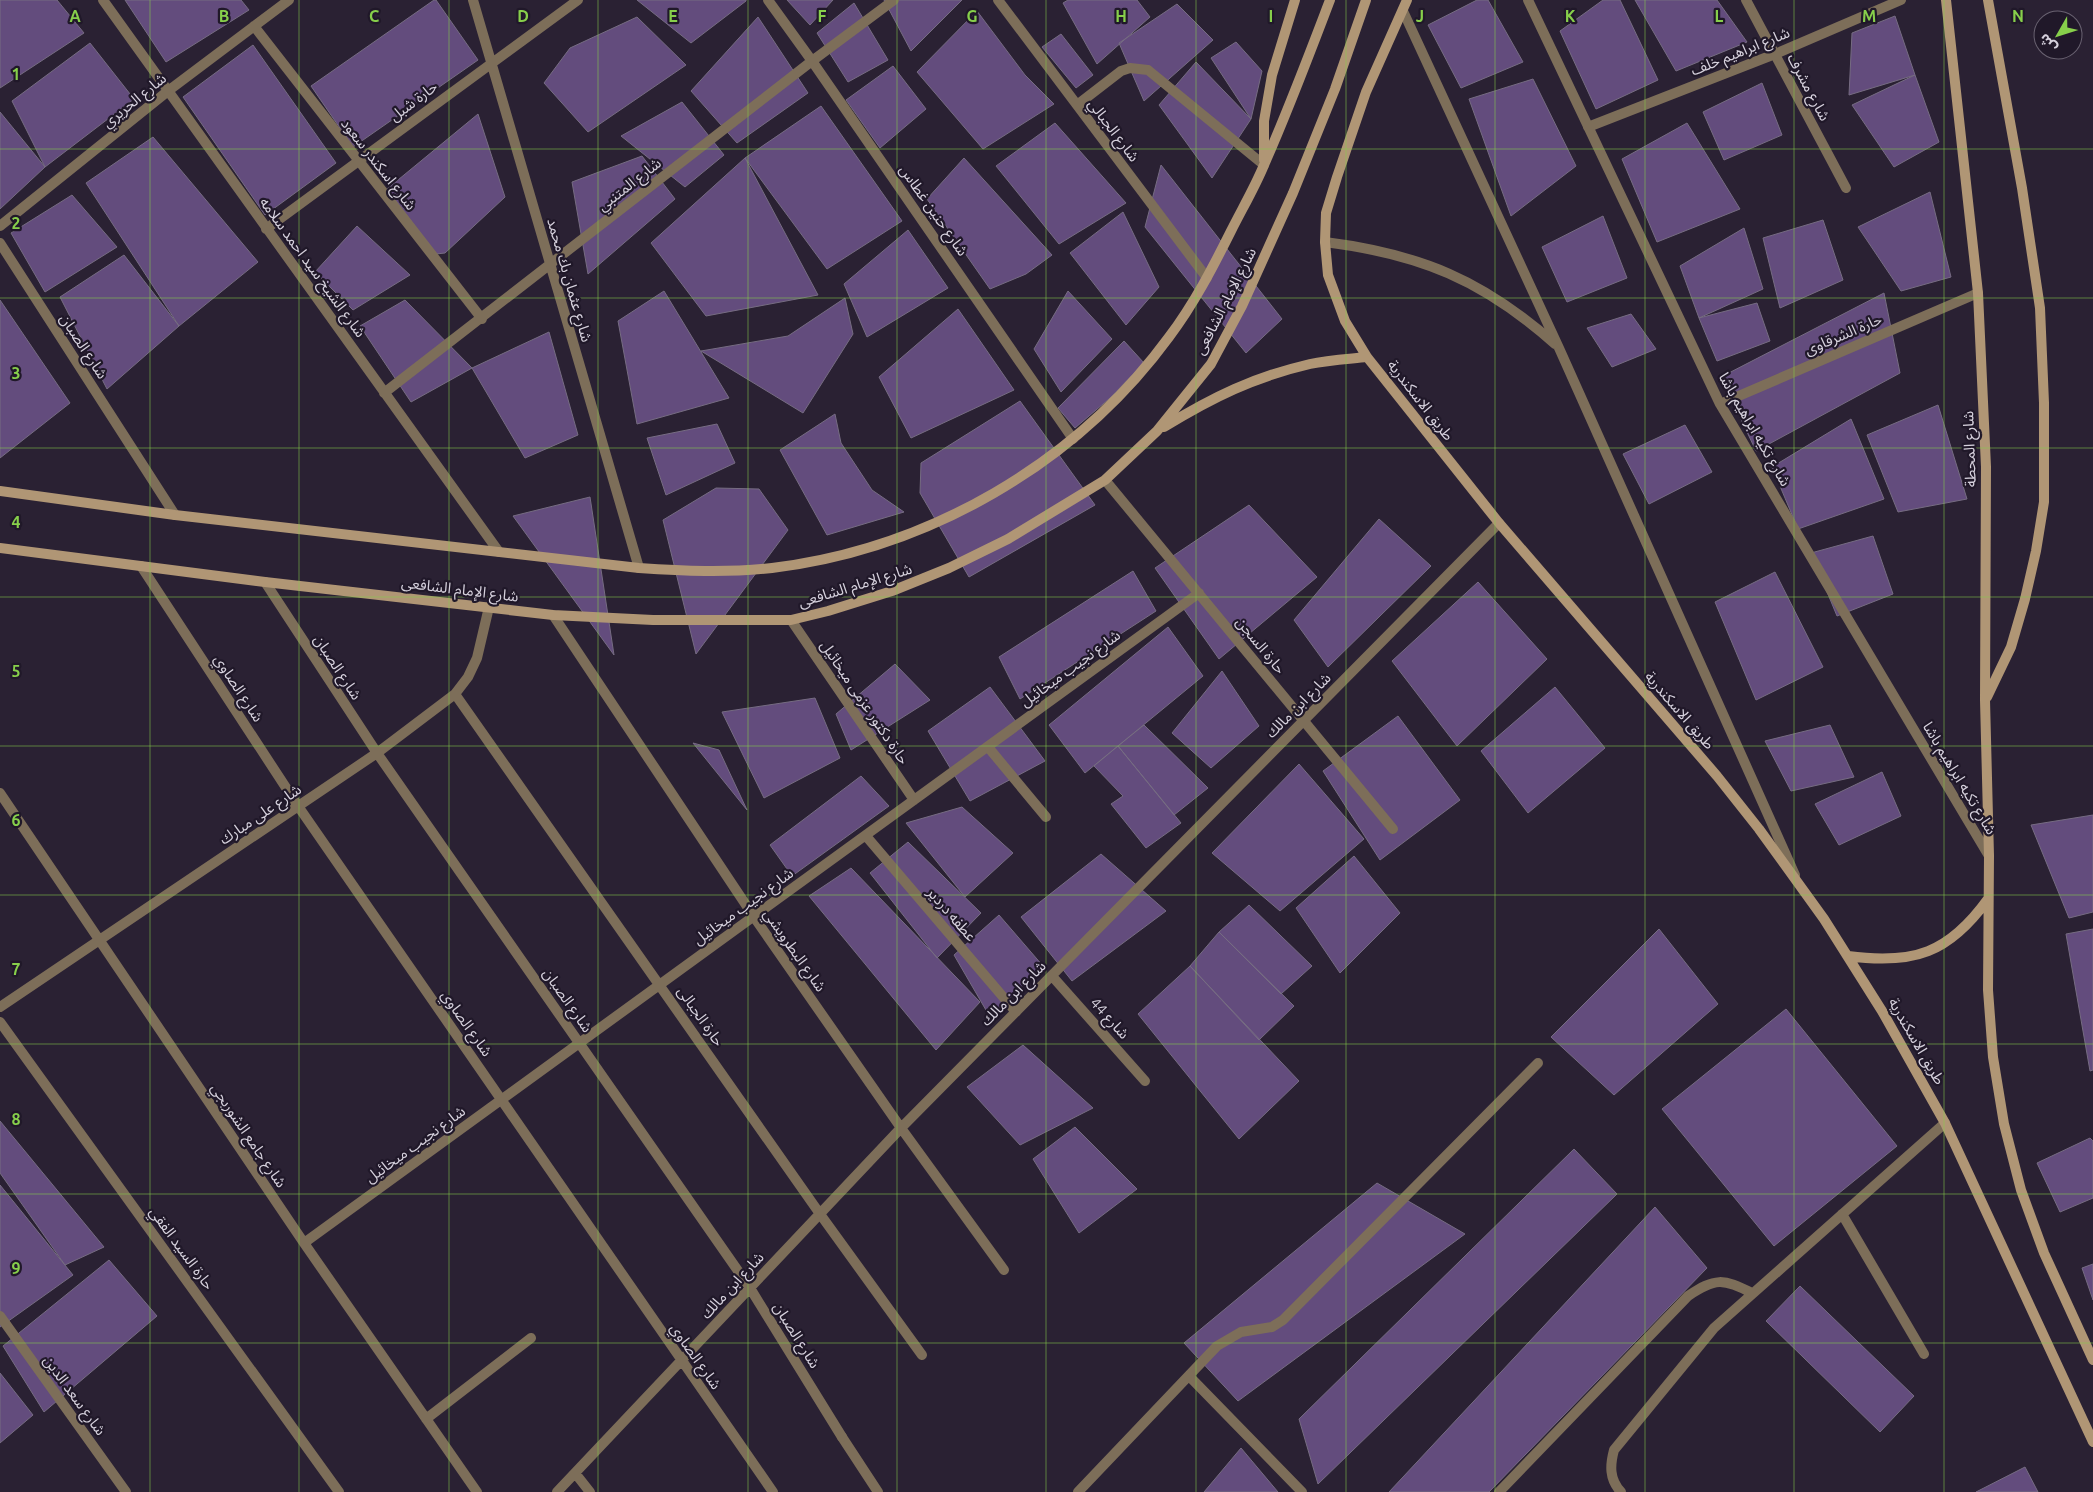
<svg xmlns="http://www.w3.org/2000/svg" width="2093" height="1492" font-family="Ubuntu,'Noto Sans Arabic',sans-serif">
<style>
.building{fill:#634c7d;stroke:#766c82}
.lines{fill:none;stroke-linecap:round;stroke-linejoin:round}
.lane{stroke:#7d6e59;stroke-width:10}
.street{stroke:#7d6e59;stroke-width:10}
.secondary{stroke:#b09675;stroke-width:10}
.grid{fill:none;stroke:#87cf4b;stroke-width:1;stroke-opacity:0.55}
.labels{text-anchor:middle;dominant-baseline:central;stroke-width:4.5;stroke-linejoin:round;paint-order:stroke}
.street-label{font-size:15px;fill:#d6d1dd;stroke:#201829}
.grid-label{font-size:16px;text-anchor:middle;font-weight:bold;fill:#87cf4b;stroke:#201829;stroke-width:4.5;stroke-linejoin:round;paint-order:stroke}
</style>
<rect width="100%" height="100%" fill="#2a2133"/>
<!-- building -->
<path class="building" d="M0 0H57L84 33 0 88Z
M125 0H241L249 10 166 62Z
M434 0H436L478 60 353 147 311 86Z
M637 0H746V1L691 43Z
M787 0H833L810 25Z
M884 0H962L911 51Z
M1068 0H1137L1150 17 1097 64 1063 3Z
M1477 0H1488L1523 62 1461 88 1428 25Z
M1603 0H1620L1658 80 1596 109 1560 31Z
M1635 0H1717L1747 42 1676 71Z
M854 3 888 60 848 82 817 33Z
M1177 4 1213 40 1144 101 1119 43Z
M977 11 1025 75 1054 104 983 149 917 72Z
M1895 16 1915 75 1849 95 1852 33Z
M637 17 686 65 588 132 544 83 570 48Z
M758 17 808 93 737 143 691 91Z
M1061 34 1093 75 1076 88 1042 47Z
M1236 42 1262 71 1251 119 1211 58Z
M90 43 134 99 45 167 12 101Z
M253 45 336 163 265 215 183 97Z
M1196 62 1251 119 1212 178 1159 105Z
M893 66 926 109 880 148 846 100Z
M1915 75 1939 142 1894 167 1852 105Z
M1533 79 1576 166 1511 216 1469 99Z
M1762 83 1782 135 1724 160 1703 112Z
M682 102 724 155 685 187 621 136Z
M821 106 902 221 827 269 745 158Z
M0 112 45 167 0 209Z
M478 114 505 197 445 253 436 254 387 189Z
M1055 123 1126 203 1059 244 996 166Z
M1687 123 1740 209 1657 242 1622 159Z
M153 137 258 262 179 326 86 183Z
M642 156 675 199 588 274 572 182Z
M745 158 818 295 706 316 651 243Z
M964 158 1052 255 1026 274 990 289 927 199Z
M1161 165 1282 319 1246 353 1145 227Z
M1930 192 1951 277 1901 291 1858 227Z
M72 195 117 247 45 292 11 233Z
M1123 212 1159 287 1126 325 1070 253Z
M1603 216 1627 278 1567 302 1542 247Z
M1823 220 1843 280 1780 308 1763 238Z
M357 226 410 275 353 310 315 272Z
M1744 228 1763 289 1699 318 1680 266Z
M908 230 948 288 867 337 844 284Z
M124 255 179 326 107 389 60 297Z
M664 291 729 398 637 424 618 321Z
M1068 291 1112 339 1061 392 1034 349Z
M1884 293 1900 373 1756 451 1721 377Z
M845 298 853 334 803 413 701 351 788 336Z
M0 300 70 403 0 458Z
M405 300 472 368 411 402 360 326Z
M1757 303 1770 341 1717 361 1699 318Z
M958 309 1014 390 911 438 879 377Z
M1631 314 1656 349 1612 367 1587 328Z
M549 332 578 435 525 458 472 368Z
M1124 341 1144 363 1110 398 1075 428 1058 408Z
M1020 401 1095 505 969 577 920 493 921 463Z
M1938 405 1967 499 1898 512 1867 435Z
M835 414 841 443 872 490 904 512 827 535 780 450Z
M1851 419 1884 499 1798 529 1772 467Z
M717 424 735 463 666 495 647 438Z
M1685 425 1712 472 1649 504 1623 454Z
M716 488 759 489 788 530 696 654 663 520Z
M590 497 614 655 513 516Z
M1249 505 1317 577 1219 659 1155 568Z
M1379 519 1431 566 1328 667 1294 620Z
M1873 536 1893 594 1837 616 1811 553Z
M1133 571 1156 611 1020 699 999 657Z
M1775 572 1823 667 1756 700 1715 602Z
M1478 582 1547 659 1457 746 1392 661Z
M1168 627 1203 676 1085 773 1049 725Z
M895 664 930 700 851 750 836 714Z
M1222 671 1259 726 1211 768 1172 733Z
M990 687 1045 761 970 801 928 731Z
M1555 687 1605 748 1528 813 1481 751Z
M815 698 840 758 764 798 722 712Z
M1398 716 1460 800 1380 860 1323 771Z
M1144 725 1208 788 1174 815 1118 746Z
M1830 725 1854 777 1791 791 1765 741Z
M693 743 719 750 747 810Z
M1118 746 1181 823 1146 848 1111 804 1123 796 1094 766Z
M1299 764 1364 839 1280 911 1212 853Z
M1882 772 1901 816 1839 845 1815 804Z
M861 776 889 806 792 876 770 845Z
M962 807 1013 853 965 897 906 823Z
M2093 815V912L2069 918 2031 825Z
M908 842 981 913 937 958 870 873Z
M1101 854 1166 911 1072 981 1021 917Z
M1354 856 1400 913 1340 973 1296 908Z
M851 868 980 1002 936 1050 809 896Z
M1249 905 1312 966 1281 994 1219 932Z
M999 915 1043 966 990 1017 954 955Z
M1659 929 1718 1004 1614 1095 1551 1037Z
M2093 929V1070L2090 1071 2066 934Z
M1219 932 1294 1006 1259 1040 1190 966Z
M1190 966 1299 1081 1239 1139 1138 1014Z
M1786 1009 1897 1146 1774 1246 1662 1109Z
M1023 1045 1093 1108 1020 1145 967 1087Z
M0 1121 104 1247 65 1265 0 1173Z
M1075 1127 1137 1189 1079 1233 1033 1159Z
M2090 1138 2093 1141V1198L2060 1212 2037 1163Z
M1574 1149 1617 1194 1318 1484 1299 1419Z
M1377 1183 1465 1234 1238 1401 1184 1343Z
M0 1185 73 1275 0 1327Z
M1655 1207 1707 1268 1489 1492H1389Z
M109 1260 157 1316 44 1412 3 1346Z
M2093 1264V1300L2082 1268Z
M1800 1286 1914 1396 1880 1432 1766 1321Z
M0 1373 33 1415 0 1443Z
M1241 1448 1278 1492H1204Z
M2025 1467 2038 1492H1976Z"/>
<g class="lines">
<!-- lane -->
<path class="lane" d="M1842 1214 1924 1354
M1189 1376 1302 1492
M842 1437 878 1492
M1078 1492 1217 1346 1241 1332 1272 1327 1283 1320 1538 1063
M1499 1492 1688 1296C1715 1278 1723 1278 1752 1293
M1621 1492C1609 1479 1610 1465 1614 1450L1714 1328 1945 1123"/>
<!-- street -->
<path class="street" d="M103 0 499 552
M473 0 639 568
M768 0 812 61 1073 439
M998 0 1207 278
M1528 0 1720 404 1989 856
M1746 0 1846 188
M1403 11 1559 348 1795 875
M254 26 482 319
M1077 105 1121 71 1130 68 1148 70 1264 165
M1588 127 1775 54 1901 0
M0 226 168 91 289 0
M266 229 578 0
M1325 242C1420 254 1483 280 1555 344
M0 243 175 515
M384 393 812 61 894 0
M1720 404 1978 293
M1105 480 1393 829
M141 566 298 806 773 1492
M265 582 377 753 750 1288 842 1437
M553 615 754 917 901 1128 1004 1270
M791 620 914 800
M455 694 820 1214 922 1355
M988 747 1046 817
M0 793 304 1243 477 1492
M866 836 1016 1012
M1052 976 1145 1081
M0 1007 377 753 455 694 468 677 477 658 489 607
M0 1022 339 1492
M304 1243 1199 593
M0 1316 126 1492
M426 1419 531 1338
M575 1473 590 1492
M557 1492 901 1128 1499 523"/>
<!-- secondary -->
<path class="secondary" d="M1407 0 1366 92 1337 177 1326 213 1325 242 1328 275 1345 321 1367 357 1499 523 1717 776 1759 829 1824 919 1882 1011 1945 1123 2093 1442
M1946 0 1978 293 1986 467 1985 700 1989 856 1988 990 1993 1057 2004 1124 2021 1190 2044 1253 2093 1360
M1264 160V121L1272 75 1295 0
M1164 427C1213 397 1254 377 1310 364 1328 360 1348 359 1367 357
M0 491 175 515 639 568C683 571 727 573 772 568 928 549 1076 464 1169 337 1194 304 1213 267 1231 231 1242 209 1255 187 1264 165 1288 111 1309 55 1330 0
M0 548 265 582 553 615 653 620H791L828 611 892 591 949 568 1008 539 1105 480 1157 431 1211 364 1242 306 1293 193 1335 89 1366 0
M1987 697 2011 647 2025 599 2036 551 2044 502V403L2040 308 2022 188 1988 0
M1848 956C1914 965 1949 953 1988 899"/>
</g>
<!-- grid -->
<path class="grid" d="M150 0V1492M299 0V1492M449 0V1492M598 0V1492M748 0V1492M897 0V1492M1046 0V1492M1196 0V1492M1346 0V1492M1495 0V1492M1645 0V1492M1794 0V1492M1944 0V1492M0 149H2093M0 298H2093M0 448H2093M0 597H2093M0 746H2093M0 895H2093M0 1044H2093M0 1194H2093M0 1343H2093"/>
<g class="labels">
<!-- street labels -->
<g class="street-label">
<text transform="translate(1740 51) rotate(-22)">شارع ابراهيم خلف</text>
<text transform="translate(1809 87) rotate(62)">شارع مشرف</text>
<text transform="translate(134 100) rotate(-39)">شارع الحريري</text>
<text transform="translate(413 101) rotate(-37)">حارة شبل</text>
<text transform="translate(1114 130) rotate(53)">شارع الجبالي</text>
<text transform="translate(379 164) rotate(52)">شارع اسكندر سعود</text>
<text transform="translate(629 184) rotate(-38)">شارع المتنبي</text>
<text transform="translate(934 210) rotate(55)">شارع حنين غطاس</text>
<text transform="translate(313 267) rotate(54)">شارع الشيخ سيد احمد سلامه</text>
<text transform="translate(570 280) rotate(74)">شارع عثمان بك محمد</text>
<text transform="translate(1225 301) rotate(-63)">شارع الإمام الشافعى</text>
<text transform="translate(1843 334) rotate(-23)">حارة الشرقاوى</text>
<text transform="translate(84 346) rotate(57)">شارع الصبان</text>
<text transform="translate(1421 400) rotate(52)">طريق الاسكندرية</text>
<text transform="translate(1755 429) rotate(60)">شارع تكيه ابراهيم باشا</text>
<text transform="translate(1969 449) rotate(-92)">شارع المحطة</text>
<text transform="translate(855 585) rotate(-17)">شارع الإمام الشافعى</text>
<text transform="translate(460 589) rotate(7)">شارع الإمام الشافعى</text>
<text transform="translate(1261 645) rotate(51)">حارة السجن</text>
<text transform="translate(338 667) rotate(57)">شارع الصبان</text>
<text transform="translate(1070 668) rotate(-36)">شارع نجيب ميخائيل</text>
<text transform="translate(239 688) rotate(57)">شارع الصاوي</text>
<text transform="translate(865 702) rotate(56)">حارة دكتور عزمى ميخائيل</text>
<text transform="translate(1298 705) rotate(-45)">شارع ابن مالك</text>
<text transform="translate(1680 710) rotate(49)">طريق الاسكندرية</text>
<text transform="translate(1960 778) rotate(59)">شارع تكيه ابراهيم باشا</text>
<text transform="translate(260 814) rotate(-34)">شارع على مبارك</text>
<text transform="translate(743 906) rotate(-36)">شارع نجيب ميخائيل</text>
<text transform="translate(952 914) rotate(49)">عطفه دردير</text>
<text transform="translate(795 950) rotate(55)">شارع البطرويشي</text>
<text transform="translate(1013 993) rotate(-45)">شارع ابن مالك</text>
<text transform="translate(568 1000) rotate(55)">شارع الصبان</text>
<text transform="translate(701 1016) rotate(55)">حارة الجبالى</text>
<text transform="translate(1110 1018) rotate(48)">شارع 44</text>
<text transform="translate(467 1023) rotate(55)">شارع الصاوي</text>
<text transform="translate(1917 1041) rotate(60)">طريق الاسكندرية</text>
<text transform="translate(249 1135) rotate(56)">شارع جامع الشوربجي</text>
<text transform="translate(415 1144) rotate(-36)">شارع نجيب ميخائيل</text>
<text transform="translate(182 1248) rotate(54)">حارة السيد الفقي</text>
<text transform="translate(732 1285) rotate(-47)">شارع ابن مالك</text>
<text transform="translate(797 1335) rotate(58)">شارع الصبان</text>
<text transform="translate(696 1356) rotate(55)">شارع الصاوي</text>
<text transform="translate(75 1395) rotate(54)">شارع سعد الدين</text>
</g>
</g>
<g class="grid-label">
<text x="75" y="22">A</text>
<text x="224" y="22">B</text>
<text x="374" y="22">C</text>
<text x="523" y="22">D</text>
<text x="673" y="22">E</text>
<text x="822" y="22">F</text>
<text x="972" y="22">G</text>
<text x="1121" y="22">H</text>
<text x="1271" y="22">I</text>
<text x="1420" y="22">J</text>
<text x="1570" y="22">K</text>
<text x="1719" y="22">L</text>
<text x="1869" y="22">M</text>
<text x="2018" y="22">N</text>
<text x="16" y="80">1</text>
<text x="16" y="229">2</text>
<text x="16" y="379">3</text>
<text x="16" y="528">4</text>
<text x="16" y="677">5</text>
<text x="16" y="826">6</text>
<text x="16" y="975">7</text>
<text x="16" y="1125">8</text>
<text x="16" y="1274">9</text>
</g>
<!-- north arrow -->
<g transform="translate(2058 35) rotate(231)"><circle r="24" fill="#201829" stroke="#696271"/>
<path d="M0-4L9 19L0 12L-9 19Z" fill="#87cf4b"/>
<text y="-8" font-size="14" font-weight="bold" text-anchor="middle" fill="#d6d1dd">ش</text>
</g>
</svg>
